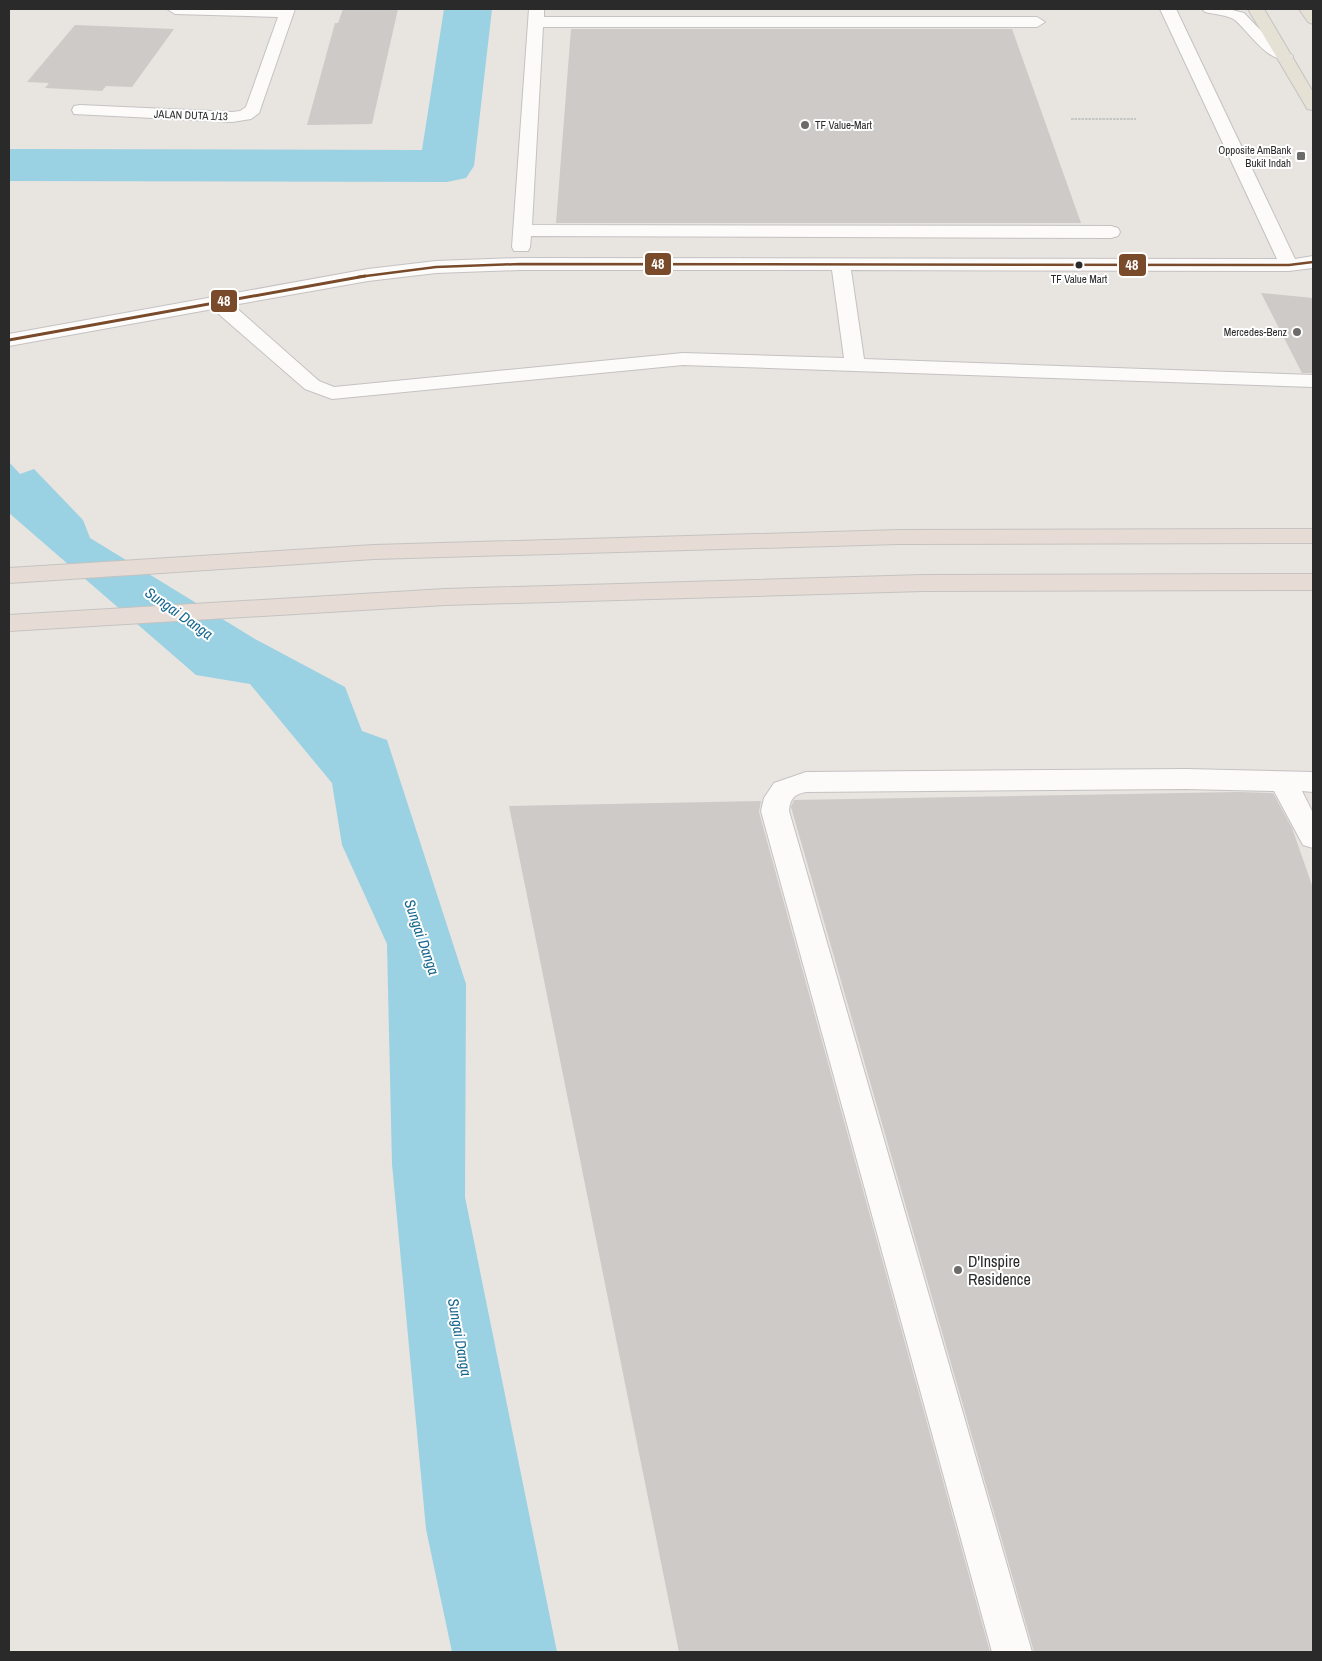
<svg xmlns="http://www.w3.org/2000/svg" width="1322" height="1661" font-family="'Archivo Narrow',sans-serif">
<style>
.water{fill:#9ad1e3}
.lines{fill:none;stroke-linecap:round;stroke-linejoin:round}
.river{fill:#9ad1e3;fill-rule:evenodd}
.building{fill:#cdcac7}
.minor-casing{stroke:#c4c2c2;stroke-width:2}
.major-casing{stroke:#c4c3c1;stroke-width:2}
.highway-casing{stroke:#c4c3c1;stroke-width:2}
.path{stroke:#c6c6c5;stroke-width:2;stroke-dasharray:2.5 1;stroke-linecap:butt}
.minor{fill:#fcfbfa;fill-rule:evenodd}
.major{fill:#e5e1d5;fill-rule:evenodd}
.highway{fill:#e7dcd5;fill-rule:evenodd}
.bus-1-far1-casing{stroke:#fff;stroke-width:5}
.bus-1-casing{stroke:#fff;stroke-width:6}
.bus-1-far1{stroke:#7a4b2a;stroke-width:2.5}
.bus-1{stroke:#7a4b2a;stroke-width:3}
.poi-dot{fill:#6c6b6a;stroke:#fff;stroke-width:2}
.bus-dot{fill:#2a2a2a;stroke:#fff;stroke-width:2}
.labels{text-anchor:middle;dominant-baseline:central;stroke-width:4;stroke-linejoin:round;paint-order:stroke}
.far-street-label{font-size:11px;fill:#2a2a2a;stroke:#fff}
.far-poi-label{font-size:11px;fill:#2a2a2a;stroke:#fff;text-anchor:end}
.far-bus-label{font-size:11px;fill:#2a2a2a;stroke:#fff}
.water-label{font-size:15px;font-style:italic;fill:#19688f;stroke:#fff}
.near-poi-label{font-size:16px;fill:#2a2a2a;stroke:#fff;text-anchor:start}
.line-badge{stroke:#fff;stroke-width:2}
.badge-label{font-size:14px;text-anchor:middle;font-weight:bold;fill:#fff}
</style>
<rect width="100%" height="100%" fill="#e8e4e0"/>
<!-- water -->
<path class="water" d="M9 462 20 474 34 469 83 520 90 538 255 639 345 687 362 731 387 740 466 984 465 1197 557 1652H452L426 1529 392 1164 387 944 342 845 332 783 250 684 196 675 9 513Z"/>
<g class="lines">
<!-- river -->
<path class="river" d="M444 9H492L474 166 466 178 447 182 9 181V149L422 150Z"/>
</g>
<!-- building -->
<path class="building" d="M343 9H398L372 124 307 125 335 23H338Z
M75 25 174 29 132 87 106 86 102 91 45 88 49 83 27 82Z
M571 29H1012L1081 223H556Z
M1261 293 1313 298V373H1302Z
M1238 792 1273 793 1292 828 1313 888V1652H1034L791 807 794 800Z
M761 801 759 812 990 1652H679L509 806Z"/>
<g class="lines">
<!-- minor casing -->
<g class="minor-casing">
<path id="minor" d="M167 9H295L259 113 251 119 232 122 74 114 72 110 74 106 80 105 232 112 240 111 246 107 278 17 175 14Z
M529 9H544V17H1037L1045 22 1037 27H543L532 225 1111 226 1118 228 1120 232 1118 236 1111 238 531 236 530 247 528 251H514L512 247Z
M1160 9H1176L1295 259 1313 256V268L1289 271 851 270 864 359 1313 375V387L683 365 332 399 305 389 213 309 9 346V334L368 269 436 261 520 258 1277 259ZM520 270H832L844 358 683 353 334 387 319 381 233 305 368 281 436 273Z
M1202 9H1228L1244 13 1267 37 1293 56 1291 59C1269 65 1249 32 1235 20 1228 15 1213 14 1205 12Z
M1186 769 1313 772V792L1302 791 1313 813V848L1303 845 1274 791 1186 789 806 792C794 794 790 799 789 811L1032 1652H992L761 811 764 798 774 783 806 772Z"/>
</g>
<!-- major casing -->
<g class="major-casing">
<path id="major" d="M1248 9H1264L1313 92V110L1307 109 1305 105Z
M1299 9H1313V24L1308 22Z"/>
</g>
<!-- highway casing -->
<g class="highway-casing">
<path id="highway" d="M1313 529V543L899 544 374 559 9 583V568L374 545 899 530Z
M1313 574V590L923 591 445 605 9 631V615L445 589 923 575Z"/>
</g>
<!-- path -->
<path class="path" d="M1071 119H1136"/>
<!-- minor -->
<use href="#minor" class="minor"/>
<!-- major -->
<use href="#major" class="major"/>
<!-- highway -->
<use href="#highway" class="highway"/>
<!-- bus-1-far1 casing -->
<g class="bus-1-far1-casing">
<path id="bus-1-far1" d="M358 277 436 267 520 264 1289 265 1313 262"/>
</g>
<!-- bus-1 casing -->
<g class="bus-1-casing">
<path id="bus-1" d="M9 340 365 276"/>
</g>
<!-- bus-1-far1 -->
<use href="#bus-1-far1" class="bus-1-far1"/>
<!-- bus-1 -->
<use href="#bus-1" class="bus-1"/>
</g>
<!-- markers -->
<g class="poi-dot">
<circle cx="805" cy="125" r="5"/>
<rect x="1296" y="151" width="10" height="10" rx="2.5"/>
<circle cx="1297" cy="332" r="5"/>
<circle cx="958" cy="1270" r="5"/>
</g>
<circle class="bus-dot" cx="1079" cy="265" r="4.5"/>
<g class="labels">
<!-- far-street labels -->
<g class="far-street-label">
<text transform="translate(191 115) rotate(2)">JALAN DUTA 1/13</text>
</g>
<!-- far-poi labels -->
<g class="far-poi-label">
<text x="815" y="125" text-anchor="start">TF Value-Mart</text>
<text x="1291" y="150">Opposite AmBank<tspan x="1291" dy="13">Bukit Indah</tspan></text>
<text x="1287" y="332">Mercedes-Benz</text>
</g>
<!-- far-bus labels -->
<g class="far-bus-label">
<text x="1079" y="279">TF Value Mart</text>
</g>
<!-- water labels -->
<g class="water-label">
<text transform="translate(179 613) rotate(35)">Sungai Danga</text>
<text transform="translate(422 937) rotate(71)">Sungai Danga</text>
<text transform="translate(460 1337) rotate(80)">Sungai Danga</text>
</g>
<!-- near-poi labels -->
<g class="near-poi-label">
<text x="968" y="1261">D'Inspire<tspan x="968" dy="18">Residence</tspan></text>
</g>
</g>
<g class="line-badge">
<rect x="644" y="252" width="28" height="24" rx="5" fill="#7a4b2a"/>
<rect x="1118" y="253" width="29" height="24" rx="5" fill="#7a4b2a"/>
<rect x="210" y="289" width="28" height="24" rx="5" fill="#7a4b2a"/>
</g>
<g class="badge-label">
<text x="658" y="269">48</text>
<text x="1132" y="270">48</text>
<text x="224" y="306">48</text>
</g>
<!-- border -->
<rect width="1322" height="1661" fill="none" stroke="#2a2a2a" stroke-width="20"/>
</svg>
